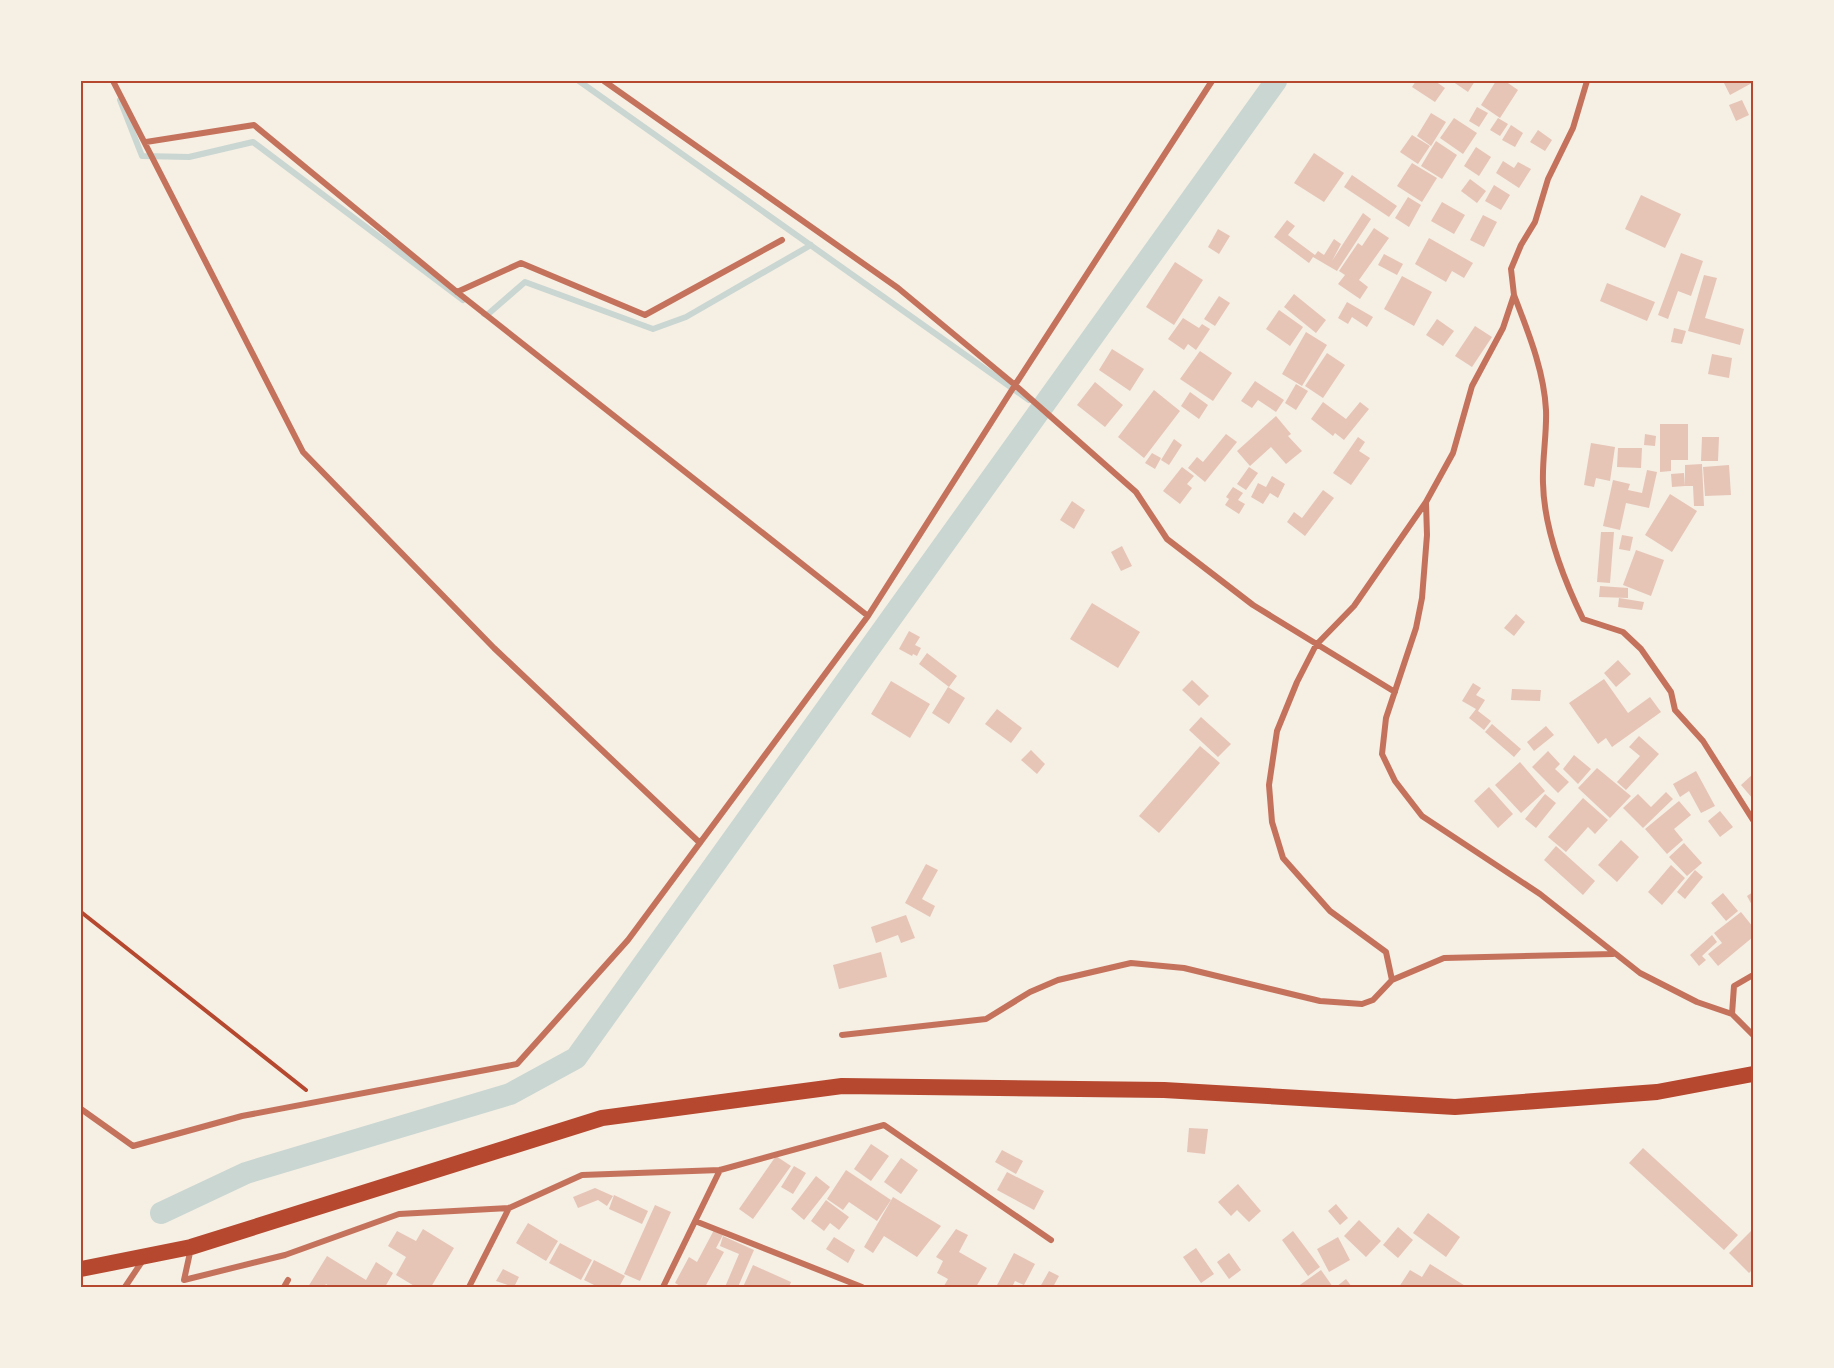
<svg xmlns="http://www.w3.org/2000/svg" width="1834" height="1368" font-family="'Zilla Slab',serif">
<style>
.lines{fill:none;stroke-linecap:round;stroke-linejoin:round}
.stream{stroke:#c9d6d2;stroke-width:6}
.canal{stroke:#c9d6d2;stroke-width:22}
.building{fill:#e6c5b7}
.path{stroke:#b5482f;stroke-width:4}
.minor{stroke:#c5725c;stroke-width:6}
.trunk{stroke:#b5482f;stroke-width:16}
.neatline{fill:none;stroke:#b5482f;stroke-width:2}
</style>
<rect width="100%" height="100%" fill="#f6efe4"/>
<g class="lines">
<!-- stream -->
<path class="stream" d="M579 81 1029 400
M120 100 142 156 189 157 253 142 463 300
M484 314 487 315 525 282 653 329 686 317 811 245"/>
<!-- canal -->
<path class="canal" d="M161 1213 246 1173 510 1094 576 1058 1276 81"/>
</g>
<!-- building -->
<path class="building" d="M1416 81H1435L1445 88 1435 102 1412 87Z
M1452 81H1475L1468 92Z
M1496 81H1505L1518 90 1500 118 1481 105Z
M1723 81H1751L1752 83 1730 95Z
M1742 100 1749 115 1736 121 1729 105Z
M1477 107 1488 113 1479 127 1469 121Z
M1431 113 1446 122 1431 146 1417 136Z
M1454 118 1477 133 1463 154 1440 138Z
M1498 118 1508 124 1500 136 1490 130Z
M1511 125 1523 133 1515 147 1502 140Z
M1538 130 1552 140 1545 151 1530 142Z
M1412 135 1430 146 1418 164 1400 152Z
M1436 141 1457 155 1442 179 1421 166Z
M1476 147 1491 157 1479 176 1464 166Z
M1314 153 1344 173 1324 202 1294 183Z
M1503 161 1514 168 1518 162 1531 169 1519 188 1496 173Z
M1412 163 1437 178 1422 202 1397 186Z
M1352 175 1397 206 1389 217 1344 187Z
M1470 179 1486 191 1477 203 1461 191Z
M1494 185 1510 195 1501 210 1485 201Z
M1641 195 1681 214 1665 248 1625 229Z
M1408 197 1421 205 1409 227 1395 218Z
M1442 202 1465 215 1454 234 1431 221Z
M1363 213 1371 219 1337 271 1313 257 1309 263 1274 237 1287 220 1295 226 1288 235 1315 255 1318 251 1324 255 1334 239 1341 244 1332 261Z
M1483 215 1497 222 1484 247 1470 240Z
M1374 228 1389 238 1359 280 1368 287 1360 299 1338 284 1345 275 1339 271 1358 243 1362 246Z
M1218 229 1230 236 1219 254 1208 247Z
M1429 238 1473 263 1464 278 1452 271 1446 282 1415 264Z
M1681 253 1703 261 1691 296 1678 291 1668 319 1658 315Z
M1384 254 1403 264 1397 275 1378 265Z
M1175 262 1203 280 1174 325 1146 307Z
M1704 275 1717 278 1705 318 1744 329 1740 345 1688 331Z
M1402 276 1432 292 1414 326 1384 309Z
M1607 283 1655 302 1647 321 1600 301Z
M1294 294 1326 320 1316 333 1284 307Z
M1219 296 1230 303 1215 326 1204 319Z
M1347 302 1373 317 1367 327 1352 317 1348 324 1338 318Z
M1279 310 1303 327 1290 346 1266 329Z
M1183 318 1199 328 1202 324 1210 329 1196 350 1188 344 1184 350 1168 339Z
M1437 319 1454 331 1443 346 1426 335Z
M1475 326 1492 337 1472 367 1455 356Z
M1674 328 1686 331 1682 344 1671 342Z
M1306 332 1327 345 1302 386 1282 374Z
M1112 349 1144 369 1130 391 1099 370Z
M1200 351 1232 373 1213 401 1180 379Z
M1327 353 1345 365 1323 398 1305 386Z
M1712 354 1732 358 1729 378 1708 374Z
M1255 381 1284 400 1276 412 1258 400 1252 408 1241 401Z
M1095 382 1123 405 1105 427 1077 405Z
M1296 384 1308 391 1296 410 1285 403Z
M1154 390 1180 411 1144 458 1118 437Z
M1190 392 1208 405 1199 419 1181 406Z
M1323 402 1346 419 1360 402 1369 409 1344 440 1335 433 1333 436 1311 419Z
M1276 416 1291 434 1288 436 1302 451 1286 464 1271 447 1250 466 1237 451Z
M1660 424H1688V460H1671V471L1660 472Z
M1226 434 1237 442 1205 482 1188 468 1197 457 1203 462Z
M1645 434 1656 436 1655 446 1644 445Z
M1358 437 1365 442 1359 451 1370 458 1351 485 1333 473Z
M1702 437H1719L1718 461H1701Z
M1174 439 1182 445 1169 465 1161 460Z
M1591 443 1615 447 1610 481 1596 478 1594 487 1584 485Z
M1618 448H1642L1641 468 1617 467Z
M1152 453 1161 458 1155 469 1145 463Z
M1702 464 1704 506H1694L1693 486H1685V465Z
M1729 465 1731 495 1705 496 1703 467Z
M1182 467 1194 476 1187 484 1192 488 1180 504 1163 491Z
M1249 467 1258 473 1246 490 1237 484Z
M1647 470 1657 472 1649 508 1626 503 1620 530 1603 526 1613 480 1630 484 1628 490 1642 493Z
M1684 473 1685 486 1672 487 1671 474Z
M1272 476 1285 484 1278 498 1270 493 1263 504 1251 497 1258 483 1266 487Z
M1233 487 1243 493 1238 500 1245 504 1239 514 1225 505 1229 499 1226 497Z
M1323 490 1334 498 1305 536 1287 522 1294 512 1302 518Z
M1670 494 1697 511 1672 552 1645 535Z
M1072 501 1085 510 1074 529 1060 520Z
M1601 532H1614L1610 583 1597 582Z
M1622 535 1633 537 1630 551 1619 549Z
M1122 546 1132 566 1121 571 1111 552Z
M1636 550 1664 560 1651 596 1623 585Z
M1600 586 1628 588V598L1599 597Z
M1619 598 1644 602 1642 610 1618 607Z
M1092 603 1140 632 1118 668 1070 639Z
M1516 614 1525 622 1514 636 1504 628Z
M909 631 920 637 915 645 921 648 917 656 913 654 912 656 899 649Z
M927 653 957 676 949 687 919 664Z
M1618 660 1631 674 1616 687 1604 673Z
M1604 679 1628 713 1650 697 1661 712 1612 747 1606 738 1598 744 1569 703Z
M1192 680 1209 696 1199 706 1182 690Z
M891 681 930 704 910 738 871 714Z
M1473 683 1481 688 1476 695 1485 700 1478 711 1491 721 1484 730 1469 718 1476 709 1462 701Z
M948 687 965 698 949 724 932 713Z
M1512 689 1541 690 1540 701 1511 700Z
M997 709 1022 728 1011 743 985 724Z
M1201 717 1231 744 1218 757 1189 730Z
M1492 724 1521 749 1514 757 1485 732Z
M1546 726 1554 735 1534 751 1527 742Z
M1639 736 1659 754 1626 790 1617 782 1640 756 1629 747Z
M1200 746 1220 763 1159 833 1139 816Z
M1031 750 1045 764 1037 774 1021 760Z
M1548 751 1560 764 1555 769 1569 782 1558 793 1532 767Z
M1574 755 1591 769 1578 784 1563 769Z
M1520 762 1545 791 1521 813 1495 785Z
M1597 768 1631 796 1610 818 1578 788Z
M1696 771 1715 806 1701 813 1689 791 1680 797 1673 784Z
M1753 774V799L1741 785Z
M1489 787 1513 814 1498 828 1474 801Z
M1666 792 1673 799 1643 828 1623 808 1638 794 1651 807Z
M1545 794 1556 803 1536 828 1525 819Z
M1583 798 1608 820 1595 834 1588 827 1566 852 1548 837Z
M1679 801 1691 815 1674 829 1683 840 1667 854 1645 829Z
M1720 811 1733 827 1720 837 1708 821Z
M1621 840 1639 857 1617 882 1598 865Z
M1684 843 1702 863 1687 876 1669 857Z
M1556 846 1595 881 1583 895 1544 860Z
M926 864 938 870 922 899 935 906 930 917 905 903Z
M1671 865 1685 878 1662 905 1648 892Z
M1695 870 1703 877 1685 899 1677 892Z
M1753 892V907L1747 896Z
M1723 893 1738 911 1726 921 1711 903Z
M1741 912 1753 927V937L1718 966 1708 954 1722 943 1714 933Z
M906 915 915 938 901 943 898 935 876 943 871 927Z
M1712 935 1717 942 1702 956 1706 960 1699 966 1690 955Z
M881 952 887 977 839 989 833 965Z
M1189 1128 1208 1129 1205 1154 1187 1152Z
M871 1144 889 1156 871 1181 854 1169Z
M1643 1148 1738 1235 1724 1250 1629 1163Z
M1002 1150 1023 1161 1016 1174 995 1162Z
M776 1156 791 1166 753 1219 739 1209Z
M901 1158 918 1170 901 1194 884 1182Z
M794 1166 806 1173 793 1194 781 1187Z
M846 1170 891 1200 877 1221 849 1202 843 1210 827 1199Z
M1007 1172 1044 1191 1034 1210 997 1190Z
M816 1176 830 1187 804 1220 791 1209Z
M1238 1184 1261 1211 1249 1222 1237 1210 1231 1216 1218 1202Z
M595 1188 613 1196 607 1206 598 1200 578 1208 573 1197Z
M614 1195 648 1211 642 1224 609 1209Z
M893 1197 941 1226 917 1257 884 1236 873 1253 864 1247Z
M826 1200 849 1217 839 1230 830 1223 824 1231 811 1221Z
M1336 1204 1348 1218 1340 1225 1328 1211Z
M655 1205 671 1212 640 1281 624 1274Z
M1428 1213 1460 1237 1446 1257 1413 1233Z
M1359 1220 1381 1241 1366 1257 1344 1236Z
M528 1223 558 1241 546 1261 516 1243Z
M1398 1227 1413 1240 1398 1258 1383 1245Z
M423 1229 454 1248 431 1287H416L396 1275 406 1257 388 1246 397 1231 416 1241Z
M956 1229 968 1235 959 1252 987 1268 976 1287H946L944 1286 948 1279 937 1273 943 1261 936 1257Z
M1753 1229V1269L1749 1273 1729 1253Z
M714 1230 723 1235 716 1248 724 1252 705 1287H682L675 1283 689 1257 697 1262Z
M1293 1231 1320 1267 1308 1276 1282 1240Z
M723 1236 754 1250 738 1287H725L739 1254 720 1246Z
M834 1237 855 1250 848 1263 826 1249Z
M1338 1237 1350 1260 1329 1272 1317 1249Z
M560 1243 592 1260 581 1280 549 1263Z
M1196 1248 1214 1274 1201 1283 1183 1257Z
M1014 1253 1035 1264 1024 1285 1015 1281 1012 1287H996Z
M1229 1253 1241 1270 1229 1279 1217 1262Z
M327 1256 366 1280 376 1262 393 1273 385 1287H330L326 1284 324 1287H308Z
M594 1260 625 1276 619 1287H598L584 1280Z
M1430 1264 1467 1287H1399L1410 1270 1422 1277Z
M753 1265 791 1282 789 1287H743Z
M503 1269 519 1277 514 1287 496 1281Z
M1321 1270 1333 1287H1297Z
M1049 1271 1059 1276 1053 1287H1040Z
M1346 1279 1352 1287H1336Z"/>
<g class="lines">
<!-- path -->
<path class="path" d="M81 912 306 1090"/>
<!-- minor -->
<path class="minor" d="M113 81 303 452 494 648 700 843
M604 81 898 288 1015 385 1212 81
M146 142 254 125 457 292 868 616
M457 292 521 263 645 315 782 240
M1514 295C1528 332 1544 370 1546 410 1547 434 1542 459 1543 483 1544 530 1563 578 1583 619L1623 632 1641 649 1671 692 1675 710 1703 741 1753 820
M1426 503 1427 535 1422 598 1416 628 1386 718 1382 754 1395 781 1422 816 1540 894 1640 973 1697 1002 1732 1014
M1753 975 1734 986 1732 1014 1753 1035
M1392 980 1386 952 1330 911 1283 858 1272 822 1269 785 1277 731 1297 682 1316 645 1354 606 1426 502 1453 453 1472 386 1503 328 1514 295 1511 269 1521 245 1535 222 1548 179 1573 128 1587 81
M842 1035 986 1019 1030 992 1058 980 1131 963 1184 968 1320 1001 1362 1004 1373 1000 1392 980 1444 958 1613 954
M81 1109 133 1146 242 1116 517 1064 628 940 868 616 1015 385 1136 492 1167 539 1253 605 1395 692
M695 1221 862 1287
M191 1248 184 1280 285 1255 399 1214 509 1208 582 1175 720 1170 884 1125 1051 1240
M125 1287 143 1260
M284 1287 288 1280
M469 1287 509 1208
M663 1287 720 1170"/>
<!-- trunk -->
<path class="trunk" d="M81 1269 191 1247 602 1118 842 1086 1164 1090 1455 1107 1657 1092 1753 1074"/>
</g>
<!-- border -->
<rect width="1834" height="1368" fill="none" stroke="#f6efe4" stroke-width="165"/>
<rect x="82" y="82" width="1670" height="1204" class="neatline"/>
</svg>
